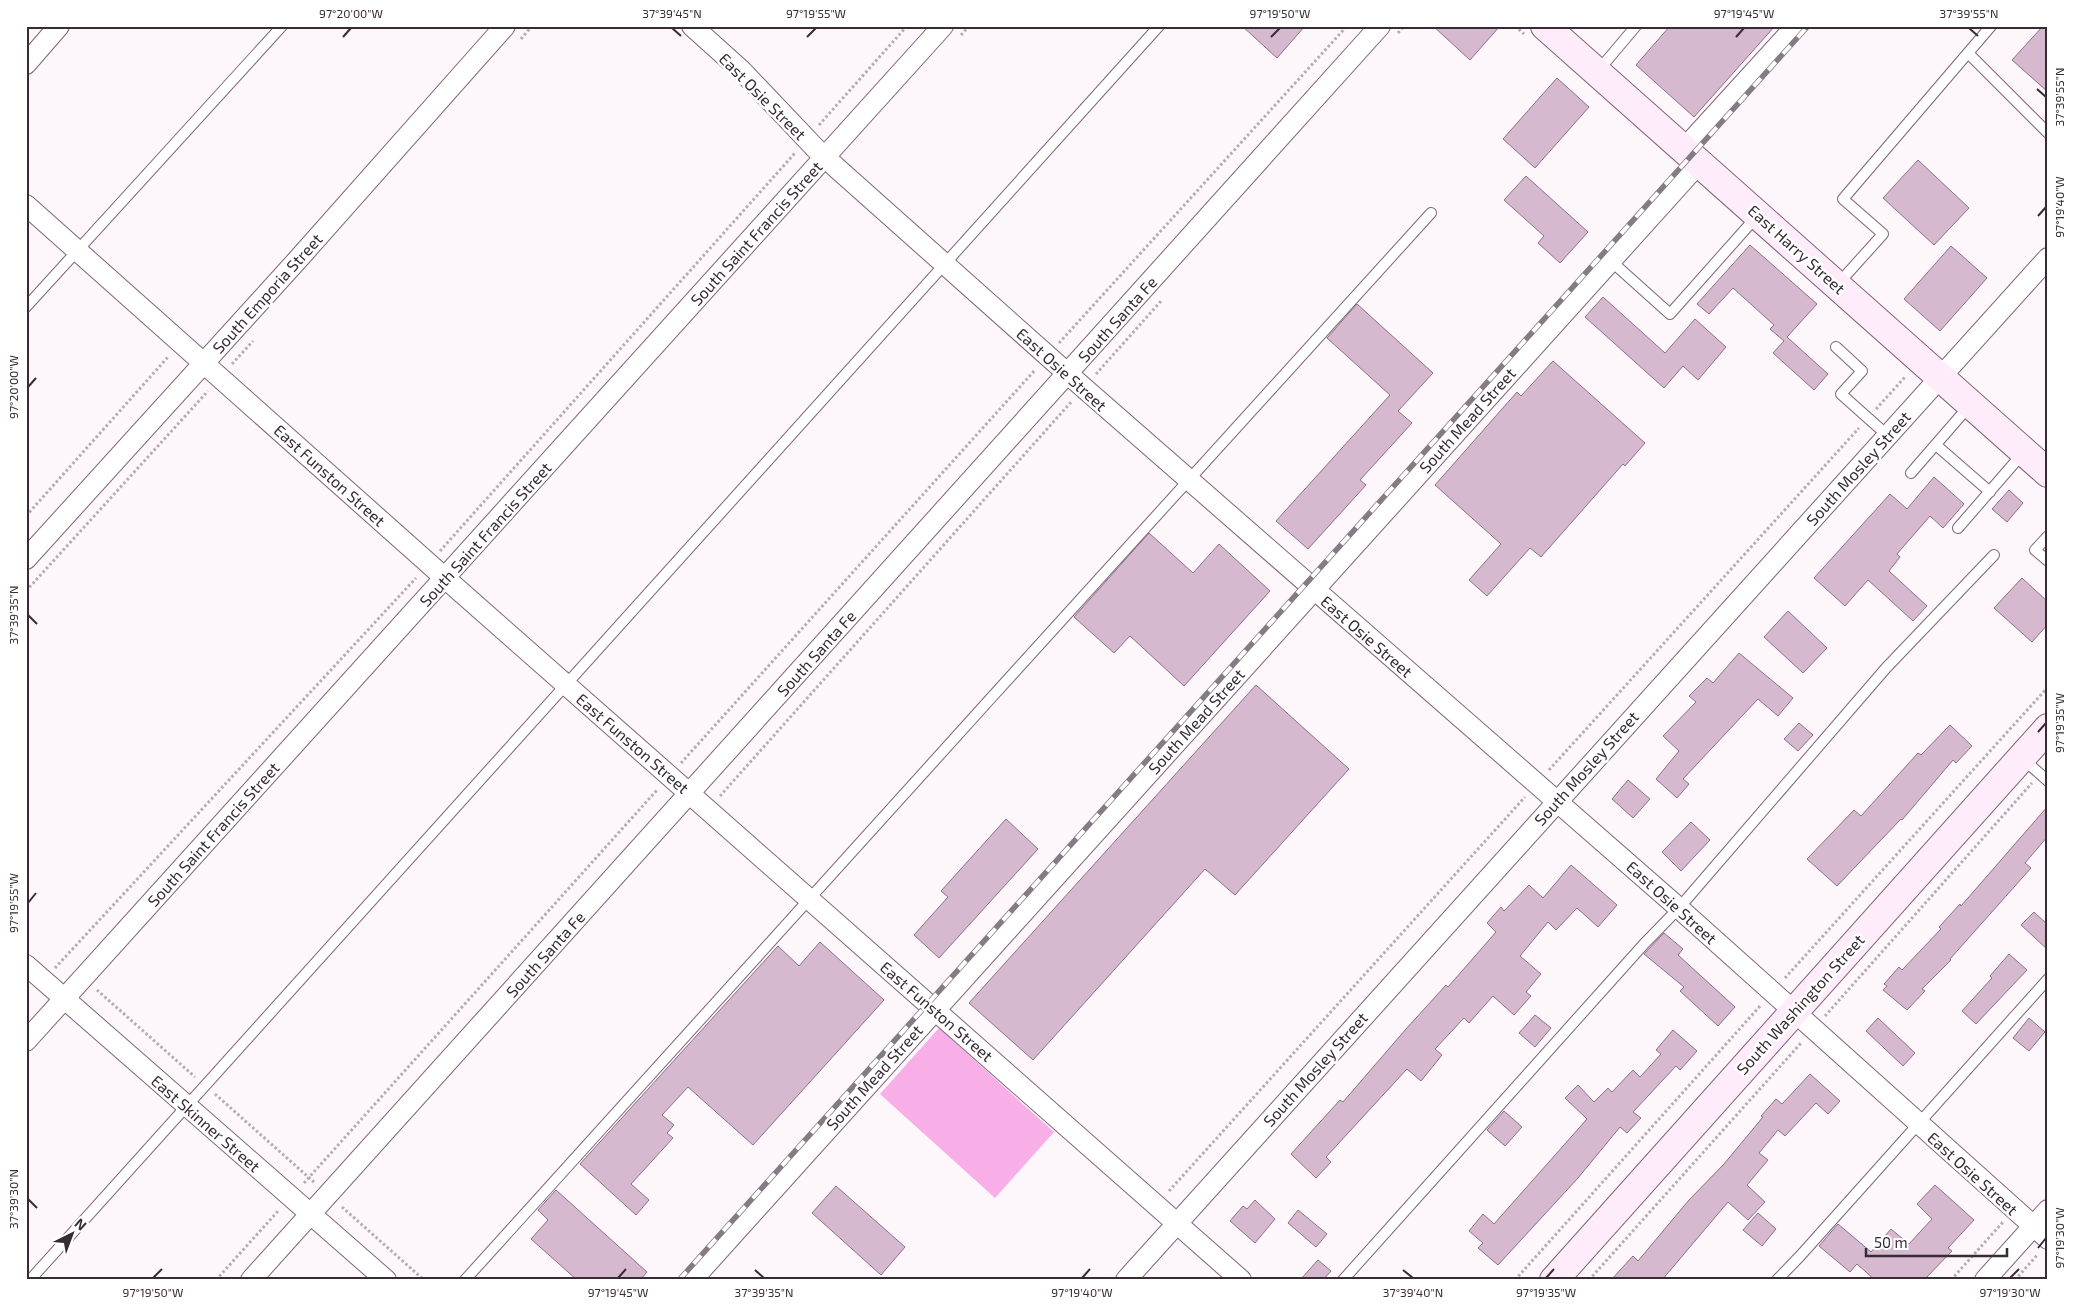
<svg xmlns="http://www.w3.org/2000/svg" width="2074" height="1306" font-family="'Exo 2',sans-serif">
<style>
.green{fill:#f8aee7}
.building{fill:#d6b8cf;stroke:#8c7186}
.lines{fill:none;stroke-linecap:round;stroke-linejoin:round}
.lane-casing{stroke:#7f6478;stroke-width:12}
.street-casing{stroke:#7f6478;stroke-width:22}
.secondary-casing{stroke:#7f6478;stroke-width:30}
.path{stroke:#b5acb3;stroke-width:3;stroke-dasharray:2.5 2.5;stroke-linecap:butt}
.lane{stroke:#fff;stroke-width:10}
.street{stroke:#fff;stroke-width:20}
.secondary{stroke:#feecfa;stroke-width:28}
.rail-casing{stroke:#857b83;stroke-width:5.5}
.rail{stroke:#fff;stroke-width:4;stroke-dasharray:11;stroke-linecap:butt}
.ticks{fill:none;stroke:#372b34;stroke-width:2}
.labels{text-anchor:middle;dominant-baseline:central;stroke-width:5;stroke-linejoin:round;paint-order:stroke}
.street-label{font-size:16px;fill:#372b34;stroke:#fff}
.neatline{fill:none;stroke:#372b34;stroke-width:2}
.ticks-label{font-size:12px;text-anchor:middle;fill:#372b34}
</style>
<rect width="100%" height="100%" fill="#fdf6fb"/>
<!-- green -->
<path class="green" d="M939 1028 1054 1132 995 1198 880 1094Z"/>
<!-- building -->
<path class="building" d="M1242 26H1305L1277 58Z
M1433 26H1500L1470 60Z
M1670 26H1775L1694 117 1636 65Z
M2043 26H2048V92L2012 60Z
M1557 78 1589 107 1535 168 1503 139Z
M1918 160 1969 208 1934 245 1883 198Z
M1526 176 1588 232 1560 263 1538 243 1544 236 1504 200Z
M1750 245 1817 304 1787 337 1828 374 1814 390 1773 353 1784 341 1770 329 1774 325 1733 288 1709 314 1697 304Z
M1951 246 1987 278 1940 331 1904 299Z
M1603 297 1665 353 1695 319 1726 347 1698 380 1683 366 1664 388 1585 317Z
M1357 304 1433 373 1398 411 1412 423 1360 480 1366 485 1308 549 1276 521 1390 395 1327 338Z
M1553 361 1645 443 1625 466 1623 464 1541 557 1530 548 1487 596 1469 580 1501 544 1435 485 1517 392 1521 396Z
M1934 477 1964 504 1943 528 1930 516 1897 554 1900 557 1889 571 1927 606 1913 621 1868 580 1845 606 1814 578 1890 494 1907 509Z
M2009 490 2023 503 2007 522 1992 509Z
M1149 533 1193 573 1219 544 1270 591 1184 686 1130 636 1114 653 1074 617Z
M2022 578 2048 602V624L2032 642 1994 608Z
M1788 611 1827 648 1803 673 1764 637Z
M1739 653 1793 698 1778 716 1758 699 1683 779 1689 784 1677 798 1656 779 1679 751 1663 736 1696 702 1689 696 1707 678 1713 683Z
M1256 685 1349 769 1235 895 1205 869 1033 1060 969 1003Z
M1799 723 1813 735 1798 751 1784 739Z
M1950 725 1972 746 1956 763 1953 760 1902 820 1901 819 1837 886 1807 859 1854 810 1861 816 1918 753 1921 755Z
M1628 780 1650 799 1633 818 1612 799Z
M2048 806V836L2025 863 2031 868 1950 959 1951 960 1922 989 1925 991 1907 1010 1883 990 1887 986 1884 984 1899 967 1902 970 1941 929 1939 927 1960 904 1961 906Z
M1006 819 1038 849 939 958 914 935 948 897 941 891Z
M1691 822 1710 840 1681 871 1662 852Z
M1571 865 1617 905 1598 927 1577 908 1556 930 1548 922 1520 956 1541 974 1526 992 1531 996 1514 1015 1493 996 1469 1023 1464 1018 1435 1049 1442 1055 1421 1081 1407 1069 1326 1157 1331 1162 1316 1178 1291 1154 1340 1100 1343 1102 1406 1029 1446 985 1448 987 1496 932 1487 923 1501 907 1504 911 1529 885 1543 898Z
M2034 912 2048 925V950L2021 925Z
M1664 933 1683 949 1678 955 1735 1007 1718 1026 1680 991 1684 987 1644 954Z
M820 942 884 1000 753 1145 688 1087 662 1115 674 1125 667 1133 673 1138 631 1184 649 1200 636 1215 580 1164 778 946 799 966Z
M2009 954 2027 970 1976 1024 1962 1011 1992 978 1990 976Z
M1535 1015 1551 1028 1535 1047 1519 1033Z
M1878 1018 1915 1053 1903 1066 1866 1031Z
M2029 1018 2045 1032 2029 1051 2013 1038Z
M1673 1030 1697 1051 1680 1070 1676 1066 1633 1112 1641 1118 1627 1133 1620 1127 1578 1178 1498 1265 1478 1248 1483 1243 1469 1231 1483 1214 1494 1224 1587 1119 1565 1098 1578 1085 1594 1102 1608 1088 1612 1092 1633 1070 1640 1077 1661 1054 1656 1050Z
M1810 1074 1840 1101 1828 1114 1816 1103 1785 1136 1778 1130 1759 1153 1768 1160 1747 1185 1765 1202 1748 1220 1728 1202 1662 1280H1611L1633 1256 1638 1261 1689 1200 1724 1164 1763 1117 1761 1116 1776 1099 1782 1104Z
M1504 1111 1522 1127 1505 1146 1487 1130Z
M1935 1185 1974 1220 1948 1248 1952 1251 1924 1280H1875L1857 1264 1850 1272 1819 1246 1838 1224 1871 1252 1891 1229 1909 1244 1932 1219 1917 1204Z
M836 1186 905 1247 881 1275 812 1213Z
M556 1190 647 1272 640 1280H577L531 1239 548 1220 538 1210Z
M1255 1200 1275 1219 1255 1243 1230 1221 1243 1206 1247 1209Z
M1298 1210 1327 1234 1316 1247 1288 1223Z
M1758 1213 1776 1229 1762 1246 1743 1230Z
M1318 1260 1331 1271 1323 1280H1300Z"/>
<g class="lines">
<!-- lane casing -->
<g class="lane-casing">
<path id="lane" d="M1968 53 2048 133
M1598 71 1636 26
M1611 261 1670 314 1758 215
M1838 284 1883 234 1843 199 1991 26
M26 307 282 26
M1836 347 1862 371 1841 394 1887 435
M1936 445 1990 492
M1911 473 1970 405
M1958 528 2023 453
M2048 536 2035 550 2048 561
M2022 758 2048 781
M30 1280C408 864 781 443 1159 26
M465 1280C788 925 1107 567 1431 213
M1343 1280 1644 944 1679 908 1886 668 1994 555
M1777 1280 1801 1255 2048 979"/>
</g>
<!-- street casing -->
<g class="street-casing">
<path id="street" d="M692 26 742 71 818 151 839 170 1068 374 1672 902 2048 1239
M26 64 59 26
M1685 148 1796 26
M26 205 445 578 1241 1280
M26 559 301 256 505 26
M26 965 386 1280
M26 1041 943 26
M251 1280 1380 26
M692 1280 1700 162
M1126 1280 2048 258
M1985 1280 2048 1210"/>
</g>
<!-- secondary casing -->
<g class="secondary-casing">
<path id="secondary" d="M1545 26 2048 473
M1554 1280 2048 728"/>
</g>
<!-- path -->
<path class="path" d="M1515 26 1524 34
M1398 33 1404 26
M961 35 969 26
M521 39 532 26
M819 125 907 26
M1059 343 1347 26
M232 364 253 341
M1096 374 1162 300
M1876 409 1906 376
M26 516 168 357
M440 551 795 153
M26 591 208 391
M681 763 1035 370
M1549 770 1859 428
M720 796 1072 401
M55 968 416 578
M1785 978 2048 687
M97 990 195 1077
M26 995 29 997
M1825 1016 2032 783
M215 1094 315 1183
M304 1183 657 790
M1169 1191 1525 797
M342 1207 424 1280
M216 1280 279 1210
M1515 1280 1761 1005
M1589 1280 1801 1043
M1951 1280 2003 1222
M2015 1280 2038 1254"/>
<!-- lane -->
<use href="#lane" class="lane"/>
<!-- street -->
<use href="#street" class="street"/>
<!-- secondary -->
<use href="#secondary" class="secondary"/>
<!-- rail casing -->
<g class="rail-casing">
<path id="rail" d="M679 1280 1808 26"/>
</g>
<!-- rail -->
<use href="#rail" class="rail"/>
</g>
<!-- ticks -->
<path class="ticks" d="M672 28 681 36M1969 28 1978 36M343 37 351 28M807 37 816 28M1271 37 1280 28M1736 37 1744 28M2037 89 2046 97M2038 216 2046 207M28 387 36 378M28 615 37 624M2038 732 2046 723M28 903 36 893M28 1199 37 1208M2038 1248 2046 1238M755 1270 764 1278M1403 1270 1413 1278M153 1278 162 1269M618 1278 626 1269M1082 1278 1090 1269M1546 1278 1554 1269M2010 1278 2019 1269"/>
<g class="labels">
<!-- street labels -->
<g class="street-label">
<text transform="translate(763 96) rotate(45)">East Osie Street</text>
<text transform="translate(756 233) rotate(-48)">South Saint Francis Street</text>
<text transform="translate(1797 249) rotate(42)">East Harry Street</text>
<text transform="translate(267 293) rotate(-48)">South Emporia Street</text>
<text transform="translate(1117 319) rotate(-48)">South Santa Fe</text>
<text transform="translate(1062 369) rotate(42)">East Osie Street</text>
<text transform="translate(1467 420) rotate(-48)">South Mead Street</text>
<text transform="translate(1858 468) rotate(-48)">South Mosley Street</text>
<text transform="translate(330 475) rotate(42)">East Funston Street</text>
<text transform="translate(485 534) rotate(-48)">South Saint Francis Street</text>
<text transform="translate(1367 636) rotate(41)">East Osie Street</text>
<text transform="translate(816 653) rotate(-48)">South Santa Fe</text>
<text transform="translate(1196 721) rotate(-48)">South Mead Street</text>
<text transform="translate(633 743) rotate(41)">East Funston Street</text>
<text transform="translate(1586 768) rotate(-48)">South Mosley Street</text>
<text transform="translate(213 834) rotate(-48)">South Saint Francis Street</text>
<text transform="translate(1672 902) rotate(42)">East Osie Street</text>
<text transform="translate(545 954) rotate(-48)">South Santa Fe</text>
<text transform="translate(1800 1004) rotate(-48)">South Washington Street</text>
<text transform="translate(937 1011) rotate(41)">East Funston Street</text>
<text transform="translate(1315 1069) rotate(-48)">South Mosley Street</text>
<text transform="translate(874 1077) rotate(-48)">South Mead Street</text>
<text transform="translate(206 1123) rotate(41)">East Skinner Street</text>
<text transform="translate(1973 1173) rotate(42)">East Osie Street</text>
</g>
</g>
<!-- border -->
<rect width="2074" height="1306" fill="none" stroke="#ffffff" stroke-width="55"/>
<!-- north arrow -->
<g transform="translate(72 1234) rotate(42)" stroke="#ffffff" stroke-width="4" paint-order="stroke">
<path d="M0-4L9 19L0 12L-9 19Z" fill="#372b34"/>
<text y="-8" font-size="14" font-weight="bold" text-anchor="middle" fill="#372b34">N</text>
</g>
<!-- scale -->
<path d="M1866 1248v8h141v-8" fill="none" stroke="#372b34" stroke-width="2.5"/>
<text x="1874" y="1248" font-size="15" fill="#372b34" stroke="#ffffff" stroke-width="4" paint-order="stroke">50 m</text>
<rect x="28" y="28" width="2018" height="1250" class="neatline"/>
<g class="ticks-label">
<text x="351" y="18">97°20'00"W</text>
<text x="672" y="18">37°39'45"N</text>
<text x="816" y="18">97°19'55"W</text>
<text x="1280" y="18">97°19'50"W</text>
<text x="1744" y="18">97°19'45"W</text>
<text x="1969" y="18">37°39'55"N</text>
<text transform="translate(2060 97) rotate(-90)" y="4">37°39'55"N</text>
<text transform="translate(2060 207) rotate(-90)" y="4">97°19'40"W</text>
<text transform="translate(14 387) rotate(-90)" y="4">97°20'00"W</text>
<text transform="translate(14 615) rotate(-90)" y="4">37°39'35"N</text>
<text transform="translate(2060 723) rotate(-90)" y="4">97°19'35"W</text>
<text transform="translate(14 903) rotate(-90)" y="4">97°19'55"W</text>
<text transform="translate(14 1199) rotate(-90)" y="4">37°39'30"N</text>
<text transform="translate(2060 1238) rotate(-90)" y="4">97°19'30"W</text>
<text x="153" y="1297">97°19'50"W</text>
<text x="618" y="1297">97°19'45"W</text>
<text x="764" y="1297">37°39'35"N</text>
<text x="1082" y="1297">97°19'40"W</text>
<text x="1413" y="1297">37°39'40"N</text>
<text x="1546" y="1297">97°19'35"W</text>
<text x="2010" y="1297">97°19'30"W</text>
</g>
</svg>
